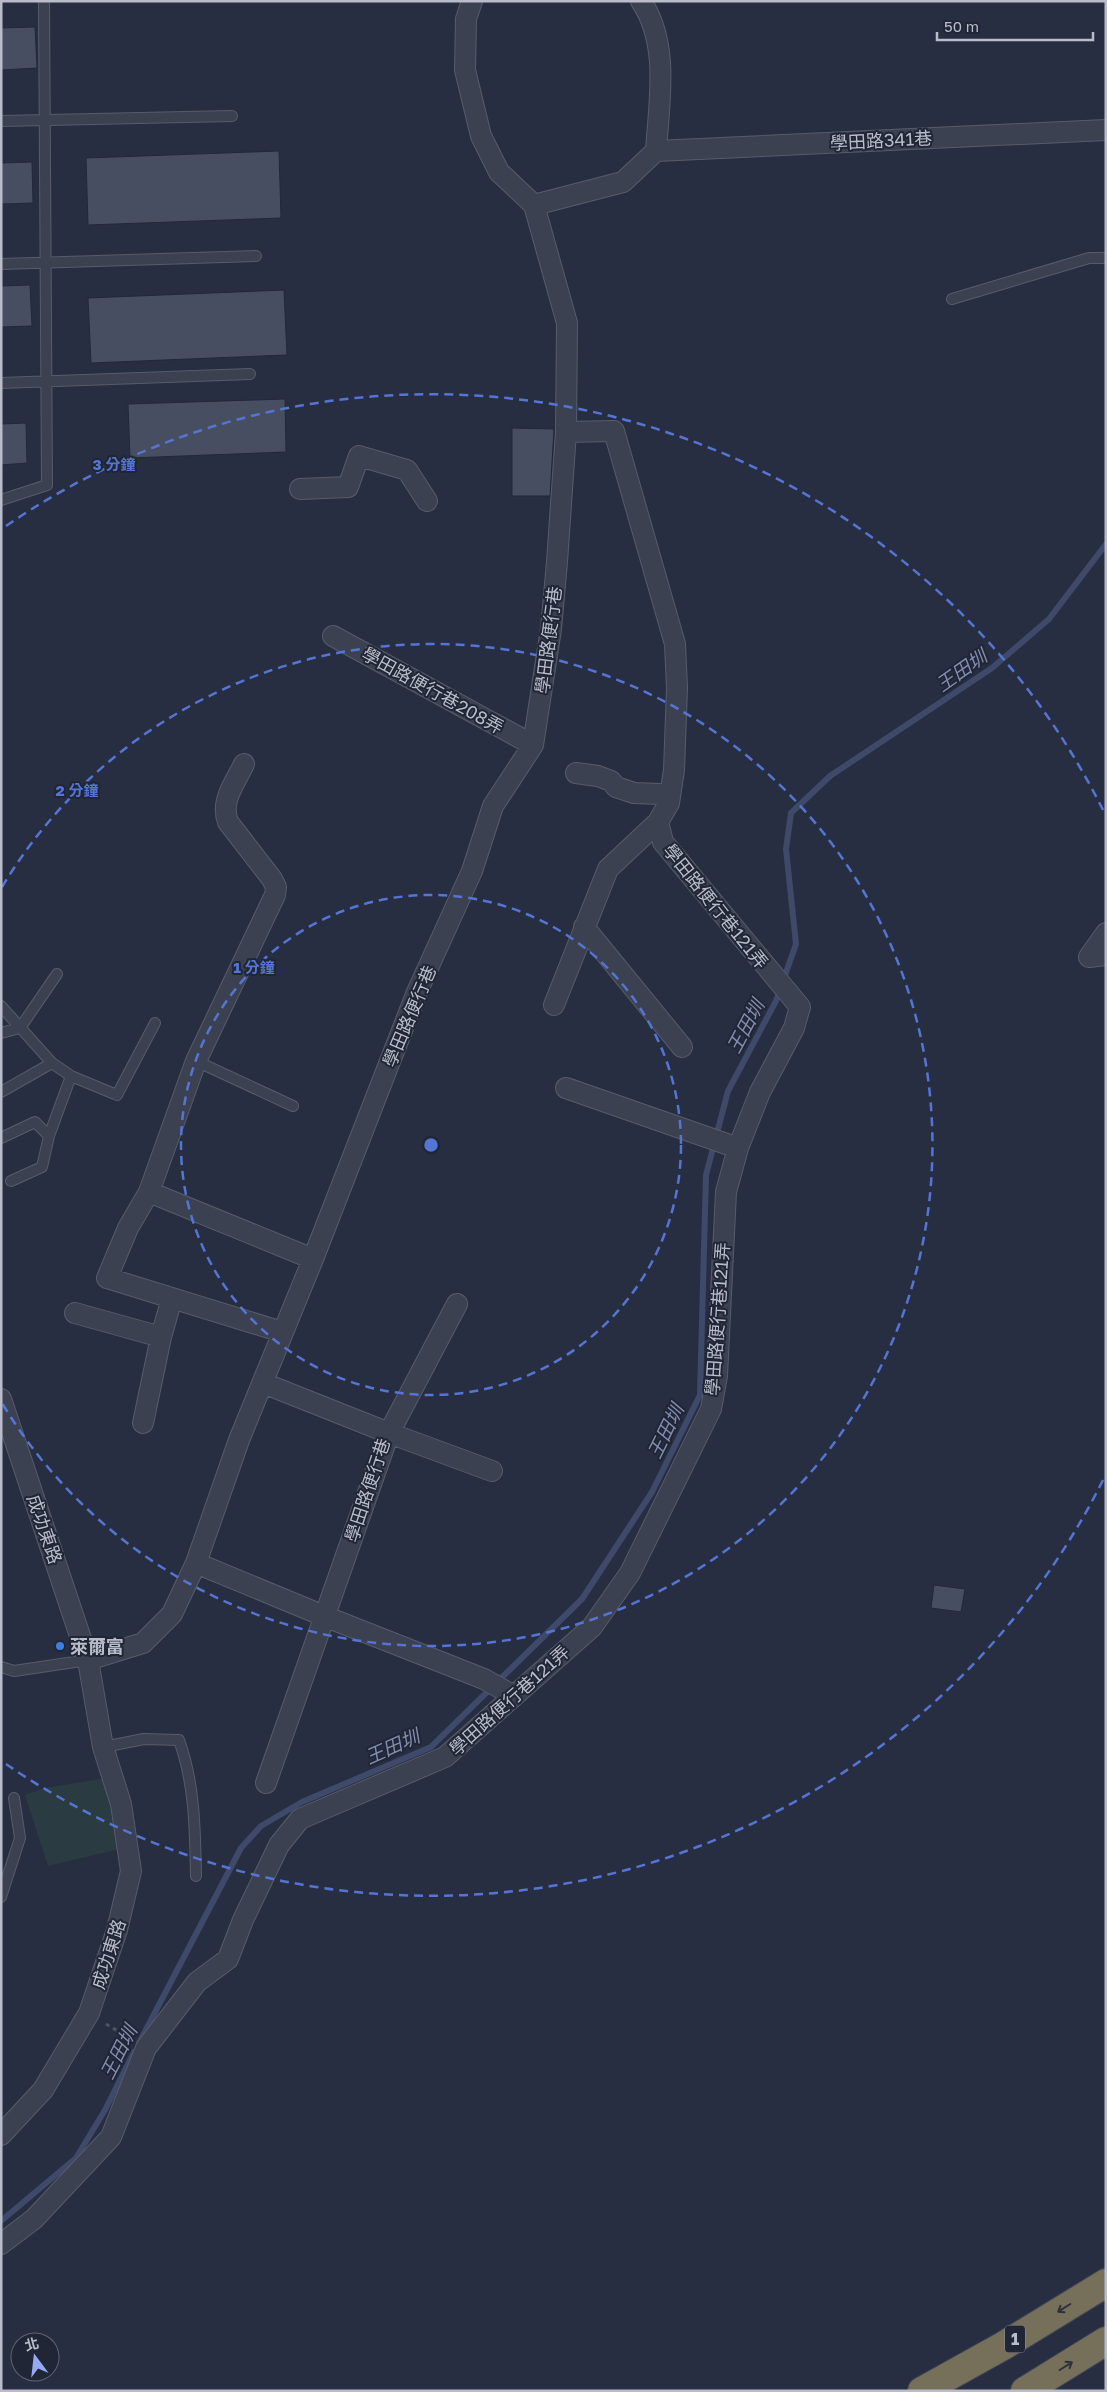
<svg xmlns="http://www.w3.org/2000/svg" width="1107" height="2392" font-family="'Golos Text','Noto Sans TC',sans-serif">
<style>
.green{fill:#2a3b42}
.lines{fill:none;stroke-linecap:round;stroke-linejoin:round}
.stream{stroke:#3f4969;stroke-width:6}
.building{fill:#474e62;stroke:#232838}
.lane-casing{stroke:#575c6b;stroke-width:12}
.street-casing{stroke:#575c6b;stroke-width:22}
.highway-casing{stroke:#444958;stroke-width:30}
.path{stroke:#48585e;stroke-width:3;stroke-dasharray:4 4;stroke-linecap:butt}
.lane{stroke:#3c4151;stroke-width:10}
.street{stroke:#3c4151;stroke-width:20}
.highway{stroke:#76705a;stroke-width:28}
.oneway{stroke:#2e313b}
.ring{fill:none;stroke:#5475d3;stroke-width:2.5;stroke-dasharray:9 6}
.shop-dot{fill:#3f7fe0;stroke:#212636;stroke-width:2}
.labels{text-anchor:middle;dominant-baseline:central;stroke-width:4;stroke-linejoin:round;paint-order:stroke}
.shield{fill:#212636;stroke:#8b909e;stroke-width:1}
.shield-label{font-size:16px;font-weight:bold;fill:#b9bdcb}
.street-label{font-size:18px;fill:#b9bdcb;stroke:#212636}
.poi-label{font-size:18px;font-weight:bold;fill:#b9bdcb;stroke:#212636;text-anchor:start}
.water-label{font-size:19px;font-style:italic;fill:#828eb0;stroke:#212636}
.centre{fill:#5475d3;stroke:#212636;stroke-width:2.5}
.ring-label{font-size:15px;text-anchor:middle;font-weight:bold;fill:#5475d3;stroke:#212636;stroke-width:4;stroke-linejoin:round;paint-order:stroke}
</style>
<rect width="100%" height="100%" fill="#282e41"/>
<!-- green -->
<path class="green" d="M106 1778 124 1848 48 1866 25 1795 45 1788Z"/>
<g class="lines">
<!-- stream -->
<path class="stream" d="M139 2043 241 1848 261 1826 302 1802 431 1747 582 1599 652 1492 700 1395 706 1175 728 1091 776 1001 796 944 786 849 791 813 830 776 992 668 1049 619 1106 544
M1 2221 76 2158 105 2110 134 2052"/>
</g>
<!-- building -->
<path class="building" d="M35 27 37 68 1 70V28Z
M279 151 281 218 88 225 86 158Z
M32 162 33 203 1 204V163Z
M30 285 32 326 1 327V286Z
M284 290 287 355 91 363 88 298Z
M285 399 286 452 130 458 128 404Z
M26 423 27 463 1 465V424Z
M512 428 554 429 550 496H512Z
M934 1585 965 1589 961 1612 931 1608Z"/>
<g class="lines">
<!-- lane casing -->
<g class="lane-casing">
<path id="lane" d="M1 121 232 116
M1 264 256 256
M952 299 1089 258H1106
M1 383 250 374
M1 500 47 485 44 1
M1 1006 52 1063 1 1092
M1 1033 20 1028 57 974
M196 1061 293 1106
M52 1063 71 1076 117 1095 155 1023
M1 1138 35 1122 49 1136
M11 1181 42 1167 49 1136 71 1076
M1 1667 14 1671 88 1660
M103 1747 144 1739 179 1740C195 1785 195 1829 196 1876
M1 1897 20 1838 14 1798"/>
</g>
<!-- street casing -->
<g class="street-casing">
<path id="street" d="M641 1C670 44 659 102 656 151
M534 205 623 182 656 151 1106 130
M300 489 348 487 359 456 407 470 427 501
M333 636 533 745
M244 764C235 783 220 801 228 822L272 879 276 887 275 895 196 1061 149 1192 313 1259
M576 773 598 776 611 781 616 787 634 793 661 794 669 803
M584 927 682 1047
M1106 933 1089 957 1106 955
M554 1005 608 869 658 822
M566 1088 738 1148
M149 1192 128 1228 107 1278 282 1332
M457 1304 389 1433 492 1471
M75 1313 161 1337
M263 1383 389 1433 266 1783
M1 1399 88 1660 103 1747 121 1804 131 1871 117 1930 89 2013 43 2090 1 2135
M143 1423 161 1337 172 1298
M196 1563 324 1616 484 1679 514 1696
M88 1660 143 1643 172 1614 196 1563 239 1440 313 1259 417 992 472 871 493 806 533 745 551 629 557 562 566 432 567 323 534 205 499 172 481 136 465 70 466 19 472 1
M1 2244 34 2219 111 2137 146 2048 197 1982 228 1959 243 1920 279 1845 300 1819 445 1757 592 1627 630 1573 711 1409 717 1376 726 1192 738 1148 760 1092 794 1028 800 1007 663 842 658 822 669 803 674 770 677 688 675 644 614 431 566 432"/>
</g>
<!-- highway casing -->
<g class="highway-casing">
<path id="highway" d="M922 2391 1003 2346 1106 2283
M1025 2391 1106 2341"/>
</g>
<!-- path -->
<path class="path" d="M106 2024 128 2037"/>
<!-- lane -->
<use href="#lane" class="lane"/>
<!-- street -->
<use href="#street" class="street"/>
<!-- highway -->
<use href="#highway" class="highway"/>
</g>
<!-- one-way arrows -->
<defs><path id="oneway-shaft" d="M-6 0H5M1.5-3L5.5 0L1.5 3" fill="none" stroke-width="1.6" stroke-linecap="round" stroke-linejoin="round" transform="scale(1.25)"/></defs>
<g class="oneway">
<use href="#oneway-shaft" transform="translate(1064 2308) rotate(148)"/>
<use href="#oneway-shaft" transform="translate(1066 2366) rotate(-32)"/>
</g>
<!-- distance rings -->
<g class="ring">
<circle cx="431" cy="1145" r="250"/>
<path d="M2 887A501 501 0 1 1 2 1403"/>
<path d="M1103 1480A751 751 0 0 1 6 1764M6 526A751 751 0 0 1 1103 810"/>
</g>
<!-- markers -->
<circle class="shop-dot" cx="60" cy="1646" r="5"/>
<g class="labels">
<!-- shield labels -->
<rect class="shield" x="1005" y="2325.5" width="20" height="27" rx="4"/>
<g class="shield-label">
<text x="1015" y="2339">1</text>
</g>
<!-- street labels -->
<g class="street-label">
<text transform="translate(881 140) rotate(-3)">學田路341巷</text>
<text transform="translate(548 640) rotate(-83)">學田路便行巷</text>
<text transform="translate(433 690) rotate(29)">學田路便行巷208弄</text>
<text transform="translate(716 906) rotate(51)">學田路便行巷121弄</text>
<text transform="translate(409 1016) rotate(-67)">學田路便行巷</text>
<text transform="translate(717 1319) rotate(-86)">學田路便行巷121弄</text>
<text transform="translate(367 1490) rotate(-72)">學田路便行巷</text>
<text transform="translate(45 1529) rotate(71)">成功東路</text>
<text transform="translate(509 1700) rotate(-42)">學田路便行巷121弄</text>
<text transform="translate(108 1954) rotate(-72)">成功東路</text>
</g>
<!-- poi labels -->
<g class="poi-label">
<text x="70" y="1646">萊爾富</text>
</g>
<!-- water labels -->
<g class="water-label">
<text transform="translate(961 670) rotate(-35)">王田圳</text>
<text transform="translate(745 1026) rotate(-62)">王田圳</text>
<text transform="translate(665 1431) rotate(-64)">王田圳</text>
<text transform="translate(392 1746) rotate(-24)">王田圳</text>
<text transform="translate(118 2052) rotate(-63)">王田圳</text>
</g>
</g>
<circle cx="431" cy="1145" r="8" class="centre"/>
<g class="ring-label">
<text x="114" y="470">3 分鐘</text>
<text x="77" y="796">2 分鐘</text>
<text x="254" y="973">1 分鐘</text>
</g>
<!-- border -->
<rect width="1107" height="2392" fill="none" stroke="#b9bdcb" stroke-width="5"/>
<!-- north arrow -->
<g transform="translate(35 2357) rotate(345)"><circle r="24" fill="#212636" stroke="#5e6272"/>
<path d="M0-4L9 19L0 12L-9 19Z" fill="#96a9f3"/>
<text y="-8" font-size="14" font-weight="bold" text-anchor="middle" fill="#b9bdcb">北</text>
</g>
<!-- scale -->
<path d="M937 32v8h156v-8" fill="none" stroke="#b9bdcb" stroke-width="2.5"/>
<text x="944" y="32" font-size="15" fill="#b9bdcb" stroke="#212636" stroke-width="4" paint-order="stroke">50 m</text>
</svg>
